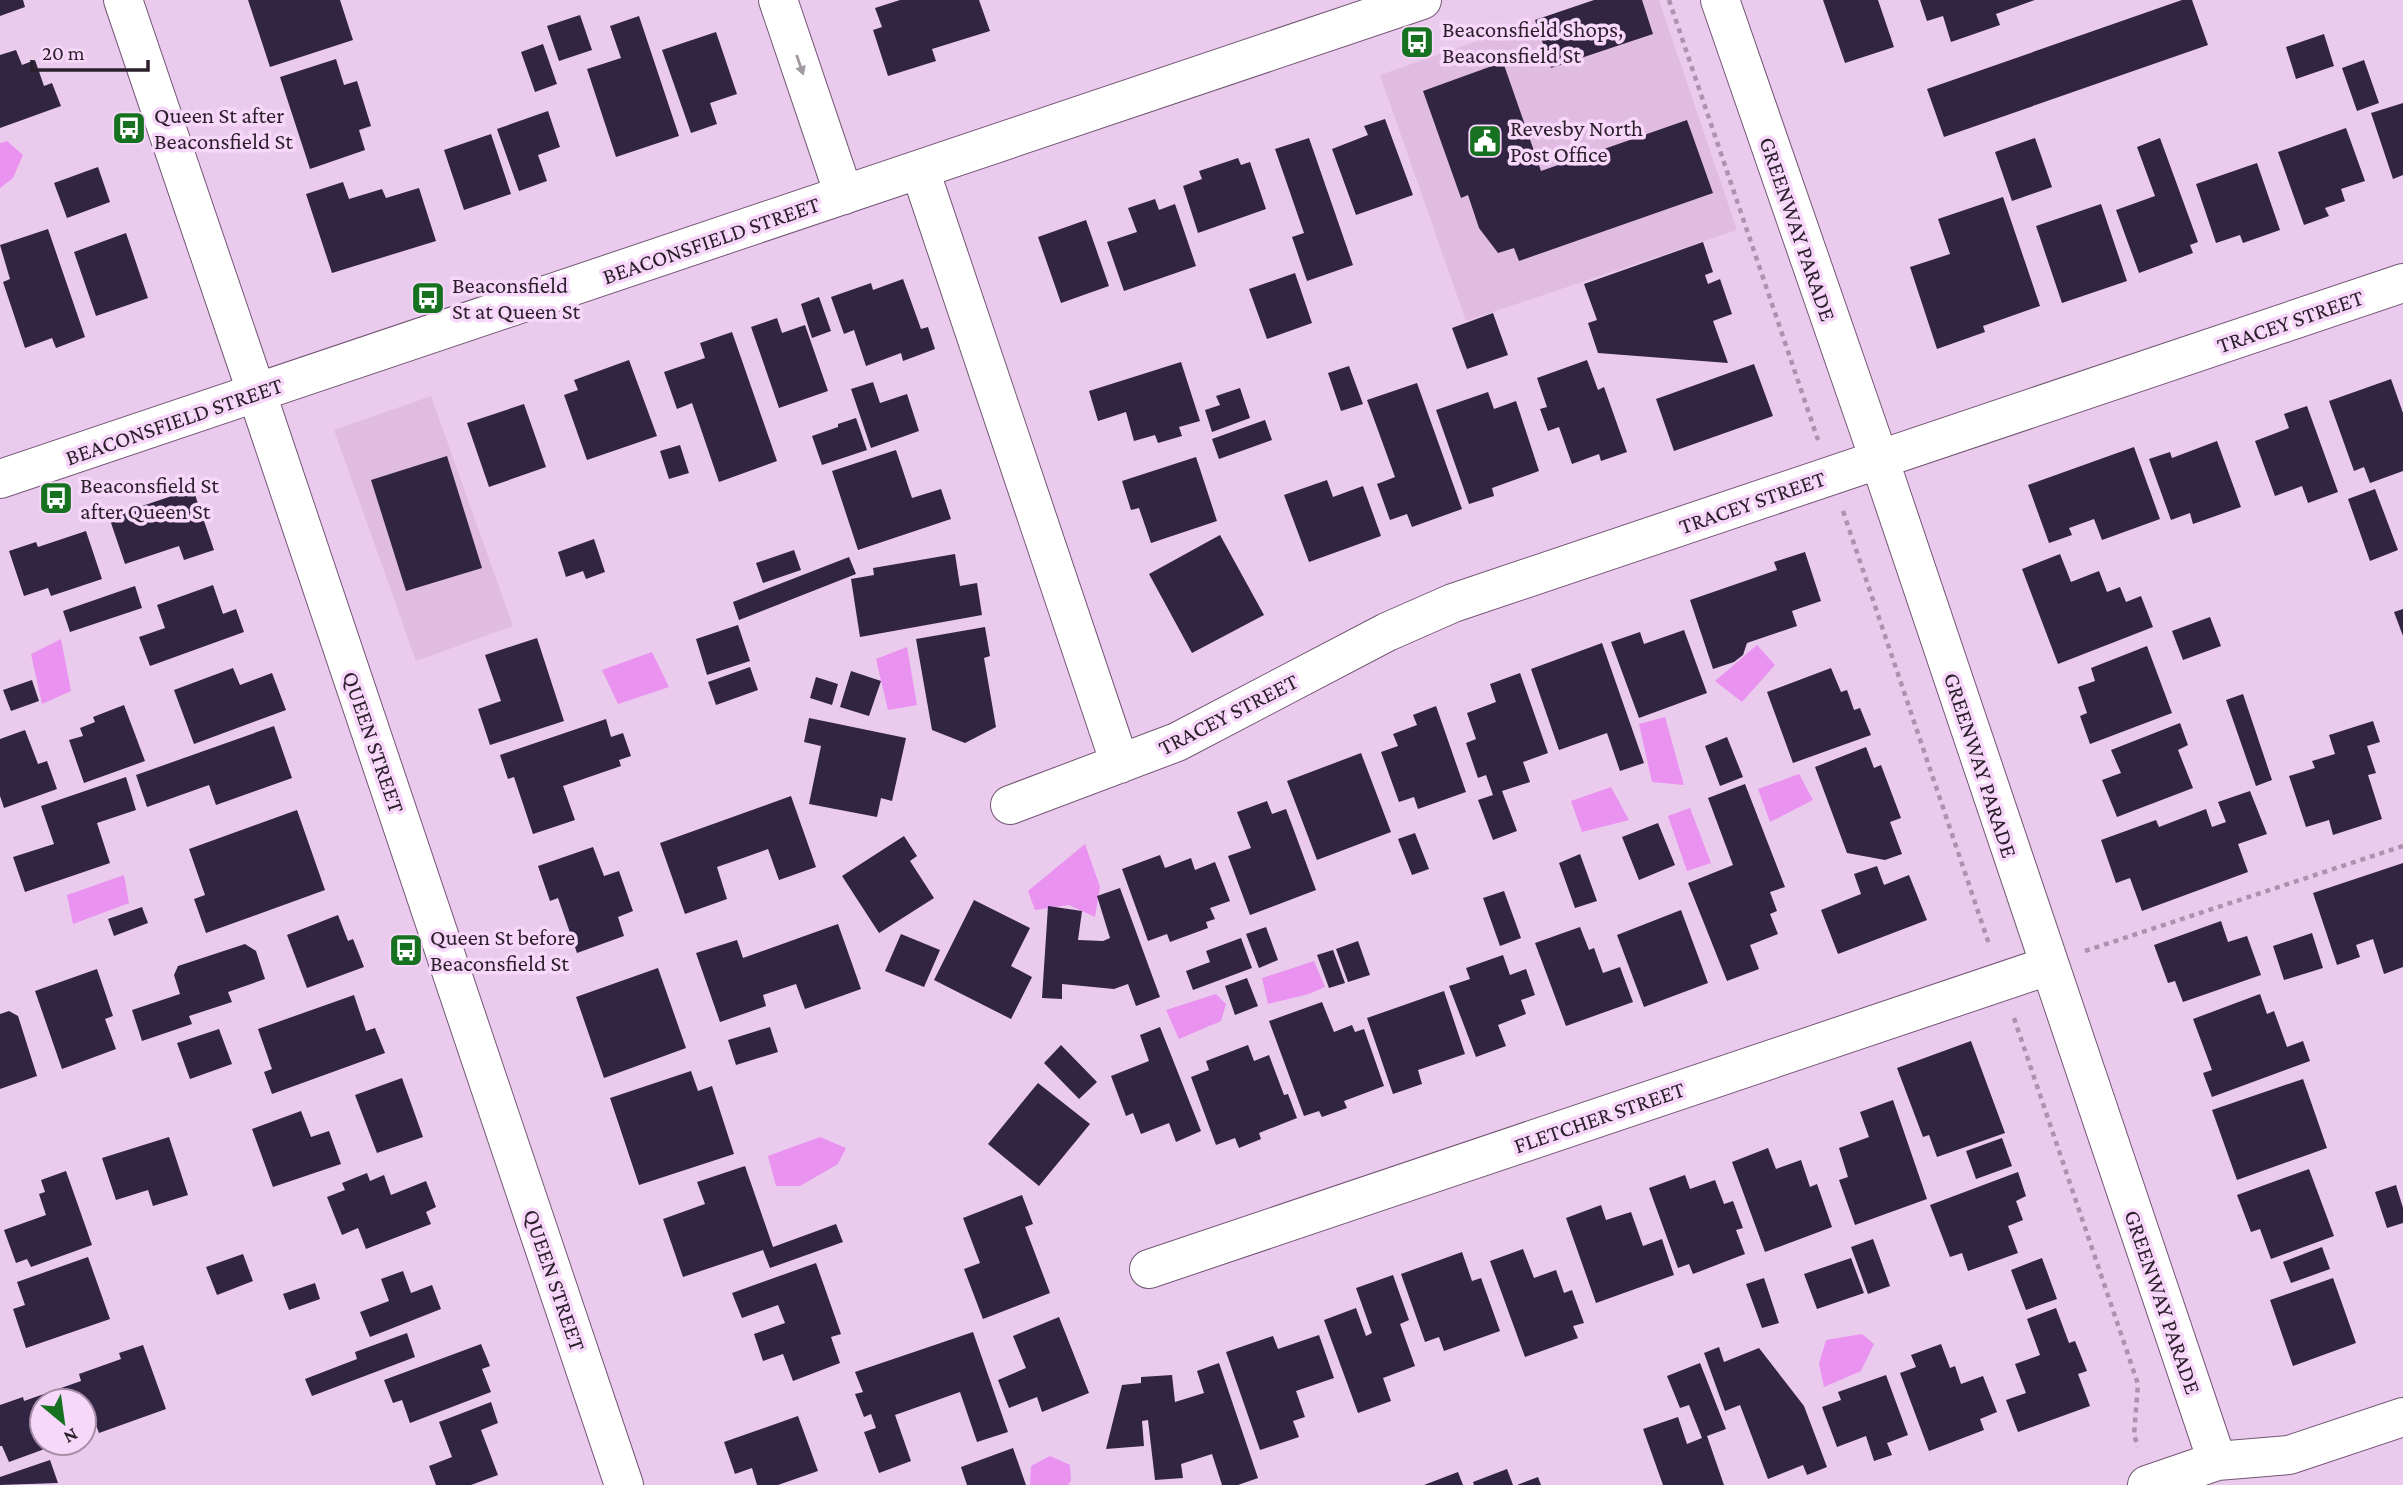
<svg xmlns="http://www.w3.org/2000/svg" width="2403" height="1485" font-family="'Crimson Pro',serif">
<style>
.built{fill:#e0bbe2}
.water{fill:#e992f0}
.building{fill:#322443}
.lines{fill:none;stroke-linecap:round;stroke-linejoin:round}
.minor-casing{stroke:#735775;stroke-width:40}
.major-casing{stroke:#735775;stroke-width:40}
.path{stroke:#ab92ad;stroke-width:4.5;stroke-dasharray:5 5;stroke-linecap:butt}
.minor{stroke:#fff;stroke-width:38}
.major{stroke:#fff;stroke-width:38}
.oneway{fill:#a09aa0}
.labels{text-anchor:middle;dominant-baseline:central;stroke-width:7;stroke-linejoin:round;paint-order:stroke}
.poi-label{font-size:23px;fill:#2b1f2b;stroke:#f8d8fa;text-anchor:start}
.street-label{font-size:23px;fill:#2b1f2b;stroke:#f8d8fa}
</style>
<rect width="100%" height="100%" fill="#ebcbed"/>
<!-- built -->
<path class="built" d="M1595 0H1659L1737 230 1466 321 1380 75Z
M431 396 513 626 416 661 334 430Z"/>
<!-- water -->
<path class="water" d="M7 141 23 155 13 178 0 188V143Z
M61 639 71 691 42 704 31 654Z
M1757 645 1775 665 1742 702 1715 681Z
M907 647 917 705 888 710 876 659Z
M652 652 669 687 618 704 602 670Z
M1665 717 1684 785 1652 782 1639 724Z
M1799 774 1813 800 1770 822 1758 789Z
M1611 787 1629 820 1582 832 1571 801Z
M1690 808 1711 863 1687 871 1668 816Z
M1085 844 1100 887 1095 917 1069 905 1035 910 1028 891Z
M124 875 129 903 73 924 67 895Z
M1314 961 1325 987 1309 994 1268 1004 1262 978Z
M1216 994 1226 1004 1221 1021 1179 1039 1166 1010Z
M820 1137 846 1148 838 1164 800 1186H776L768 1156Z
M1862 1334 1874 1344 1861 1371 1824 1387 1819 1364 1826 1340Z
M1050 1456 1070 1465 1071 1481 1068 1485H1030L1031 1466Z"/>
<!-- building -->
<path class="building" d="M0 0H23L25 7 0 16Z
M248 0H340L353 40 270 67Z
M900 0H979L990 31 932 49 936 61 888 76 873 30 882 27 875 8Z
M1594 0H1642L1653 34 1551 68 1535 20Z
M1823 0H1878L1894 47 1845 63Z
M1920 0H2035L1996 14 2000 25 1951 42 1943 16 1927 21Z
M2182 0H2192L2208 45 1944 137 1927 89Z
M580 15 592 50 559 61 547 26Z
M639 16 679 136 616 157 587 69 621 58 610 26Z
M716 32 737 94 710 103 717 124 691 133 662 50Z
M2324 34 2334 66 2296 79 2286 47Z
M543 44 557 84 535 92 521 52Z
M16 50 22 65 35 60 44 86 52 83 61 106 0 128V55Z
M336 59 344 85 357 81 371 126 359 130 365 150 310 169 280 77Z
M2364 60 2379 103 2357 111 2342 68Z
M1503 62 1541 171 1687 120 1713 193 1519 261 1514 248 1498 253 1479 228 1468 195 1461 198 1423 91Z
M2403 103V175L2393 179 2371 113Z
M548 111 560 147 538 155 547 181 519 191 497 129Z
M1385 119 1413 195 1356 215 1332 149 1368 135 1364 126Z
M2346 128 2365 181 2341 189 2345 201 2325 208 2329 216 2304 225 2278 152Z
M491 134 511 194 464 210 444 150Z
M1309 138 1353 265 1307 281 1292 237 1304 233 1275 149Z
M2035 138 2052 187 2012 201 1995 152Z
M2160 138 2198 242 2190 245 2193 253 2139 273 2116 210 2155 196 2137 147Z
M1238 158 1241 165 1250 162 1266 209 1198 233 1183 186 1202 179 1199 171Z
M2257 163 2280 230 2243 243 2240 235 2216 243 2196 184Z
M98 167 110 202 67 218 54 183Z
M343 182 349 199 382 189 386 198 419 188 436 241 332 273 306 194Z
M2003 197 2040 306 1983 326 1985 332 1937 349 1910 267 1950 254 1938 219Z
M1155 199 1159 210 1175 204 1196 266 1124 291 1107 242 1137 232 1128 208Z
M2101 204 2127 281 2062 303 2036 226Z
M1086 220 1109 286 1061 303 1038 237Z
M48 229 85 337 56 348 52 338 25 348 3 282 10 279 0 245Z
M126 233 148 298 96 316 74 252Z
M1703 242 1713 272 1705 275 1708 284 1720 279 1732 314 1713 321 1728 363 1598 353 1588 323 1597 320 1584 284Z
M1295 273 1312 323 1267 339 1249 289Z
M903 279 921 329 928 327 935 349 903 361 901 353 866 366 854 330 844 334 831 297 871 283 873 290Z
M819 297 831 331 812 338 801 304Z
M1493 313 1508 355 1467 369 1452 328Z
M777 318 782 333 805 325 828 391 779 408 751 327Z
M732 332 777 461 719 482 692 403 677 409 664 372 705 358 700 343Z
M629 360 657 436 587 460 564 395 578 390 574 380Z
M1587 360 1598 390 1604 387 1627 452 1601 461 1599 454 1572 464 1559 427 1548 431 1540 409 1547 407 1537 378Z
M1181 362 1200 421 1179 427 1182 436 1158 443 1155 435 1134 441 1126 412 1098 421 1089 391Z
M1754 364 1773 416 1674 451 1656 399Z
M1349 366 1363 404 1341 411 1328 373Z
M2391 379 2403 413V471L2370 483 2364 467 2354 471 2329 401Z
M873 382 880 403 907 394 919 431 871 448 851 389Z
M1417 383 1462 509 1412 527 1407 514 1390 520 1377 484 1395 477 1367 400Z
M1240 388 1250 418 1212 432 1205 410 1220 405 1216 396Z
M1488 392 1494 409 1516 401 1539 471 1492 488 1494 496 1469 504 1436 410Z
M524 404 546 467 489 487 467 423Z
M2307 406 2338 492 2308 503 2302 486 2275 496 2255 441 2289 428 2284 414Z
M856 418 867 450 822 465 812 436 838 427V424Z
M1265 420 1272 440 1219 459 1212 439Z
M2217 441 2241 507 2193 524 2190 513 2171 520 2149 459 2170 452 2172 458Z
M680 445 689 473 669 479 660 451Z
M2134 447 2160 519 2102 540 2094 519 2069 528 2072 535 2049 543 2028 485Z
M896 450 912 498 941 489 951 519 858 550 832 471Z
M447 456 482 568 406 591 371 480Z
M1196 457 1217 521 1151 543 1139 508 1131 510 1122 481Z
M1327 480 1333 497 1363 486 1381 536 1309 562 1284 495Z
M193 489 214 550 184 560 179 546 125 564 109 517Z
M2375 489 2398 550 2370 561 2348 499Z
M86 531 102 579 51 596 48 588 24 596 9 551 36 542 38 547Z
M1220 535 1264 615 1192 653 1149 574Z
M594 539 605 572 586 579 583 571 566 577 558 552Z
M794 550 801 570 763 583 756 563Z
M1805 552 1821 601 1792 611 1797 626 1747 643 1743 655 1734 662 1713 669 1690 600 1777 570 1774 562Z
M955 554 960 586 977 583 982 615 860 637 851 579 874 575 873 568Z
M2060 554 2071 582 2099 571 2107 592 2120 587 2126 602 2141 596 2153 627 2058 664 2022 569Z
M849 557 856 574 739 620 733 602Z
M213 585 223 614 236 609 244 632 150 666 139 637 165 628 157 605Z
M135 586 142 608 70 632 63 611Z
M2403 609V636L2394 612Z
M2210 617 2221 646 2183 660 2172 631Z
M738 625 750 661 707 675 696 639Z
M985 627 990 656 984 658 996 727 965 743 932 730 916 639Z
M1684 630 1707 693 1639 718 1611 642 1640 632 1644 644Z
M537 638 564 721 490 745 478 709 501 701 485 655Z
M1602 643 1644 763 1620 771 1607 733 1559 750 1531 669Z
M2147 646 2172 713 2090 744 2080 716 2087 713 2078 687 2095 681 2091 668Z
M750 667 758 690 716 705 708 682Z
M233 668 240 685 272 673 286 710 194 744 174 690Z
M1831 668 1841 692 1847 690 1854 710 1860 708 1871 735 1793 763 1767 692Z
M851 671 881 681 869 716 840 707Z
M1520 673 1548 753 1523 762 1530 782 1502 791 1517 831 1493 840 1478 800 1493 795 1486 775 1478 778 1466 743 1476 739 1467 713 1496 702 1490 684Z
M816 677 838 684 832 705 810 698Z
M32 680 39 701 11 711 3 690Z
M2243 694 2272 780 2256 786 2226 700Z
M124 705 145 761 84 783 69 740 83 736 80 728 95 722 93 717Z
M1436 706 1466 792 1418 809 1414 797 1399 802 1381 752 1398 746 1393 734 1417 725 1413 715Z
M809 718 906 738 892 801 881 798 877 817 809 804 821 746 804 742Z
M606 719 611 737 623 733 631 756 619 760 621 766 563 786 575 820 533 834 514 777 508 779 500 755Z
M2373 721 2380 742 2367 746 2376 773 2368 775 2382 819 2333 835 2329 820 2306 827 2289 776 2315 768 2312 761 2335 754 2329 735Z
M2180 723 2188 745 2178 750 2193 788 2117 817 2102 780 2121 773 2111 750Z
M274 726 292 778 216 805 209 785 147 807 136 775Z
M25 730 38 764 47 761 57 789 4 808 0 796V739Z
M1727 737 1743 777 1720 786 1705 746Z
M1866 747 1874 768 1881 765 1901 818 1890 822 1902 854 1885 860 1847 853 1815 767Z
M1361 753 1391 832 1317 860 1287 781Z
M126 777 136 810 97 823 110 863 25 892 13 857 54 844 41 806Z
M1745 784 1785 887 1770 892 1777 911 1770 914 1778 934 1750 945 1759 969 1727 981 1688 883 1733 865 1708 798Z
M2250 791 2267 834 2238 844 2248 872 2142 911 2130 878 2116 883 2101 840 2156 820 2159 827 2206 809 2212 827 2226 822 2218 802Z
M791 796 816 867 779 880 768 849 743 858 717 867 727 899 685 914 660 843Z
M1267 801 1272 814 1286 809 1316 890 1250 915 1228 856 1251 848 1237 812Z
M297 810 325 890 206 933 194 899 205 895 189 849Z
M1658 823 1675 865 1639 880 1622 837Z
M1415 833 1429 869 1412 875 1398 839Z
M904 836 917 856 910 861 934 898 879 933 842 876Z
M593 847 604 876 619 871 633 911 618 917 624 936 577 953 558 898 550 901 538 866Z
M1580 854 1597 901 1575 908 1559 863Z
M1160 855 1165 868 1191 858 1195 870 1215 862 1230 901 1210 908 1215 919 1206 922 1208 928 1170 942 1167 934 1148 941 1122 869Z
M2403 863V967L2384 974 2373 939 2356 945 2360 957 2337 965 2313 893Z
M1877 866 1884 885 1909 875 1927 920 1838 954 1821 910 1861 894 1854 874Z
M1120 888 1160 997 1136 1006 1128 984 1114 989 1062 984V999L1042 998 1048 906 1082 911 1078 940 1103 941 1110 938 1097 896Z
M1504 891 1521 938 1500 946 1483 898Z
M974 900 1030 928 1011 966 1032 977 1011 1019 934 980Z
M142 907 148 923 114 936 108 919Z
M1681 910 1708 983 1644 1007 1617 935Z
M338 915 348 941 353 939 364 967 307 988 287 935Z
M2221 921 2228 942 2247 936 2261 975 2183 1002 2175 981 2168 983 2154 945Z
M838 924 861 989 805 1009 796 984 763 995 766 1006 720 1022 696 953 737 940 743 958Z
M1266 927 1278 960 1259 968 1246 934Z
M1580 927 1589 950 1594 948 1603 973 1620 967 1633 1002 1566 1026 1535 943Z
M2312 933 2323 968 2284 980 2273 946Z
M901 934 940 950 924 987 885 971Z
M1241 938 1252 968 1193 990 1186 971 1210 962 1206 951Z
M1358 941 1370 975 1348 982 1336 949Z
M245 944 256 951 265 979 228 992 232 1002 189 1016 192 1024 142 1041 132 1010 180 994 174 975 178 966Z
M1333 950 1345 983 1329 988 1317 955Z
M1503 955 1510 975 1526 969 1535 995 1521 1000 1526 1014 1498 1025 1506 1046 1476 1057 1449 986 1470 979 1466 968Z
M658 968 686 1048 604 1078 576 997Z
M97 969 113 1016 105 1019 116 1049 62 1069 35 991Z
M1247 978 1258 1006 1235 1015 1225 986Z
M1444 991 1465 1054 1418 1070 1422 1084 1393 1094 1367 1018Z
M2260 994 2267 1014 2274 1011 2287 1047 2303 1041 2310 1061 2212 1097 2203 1073 2212 1070 2193 1019Z
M354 995 366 1031 375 1028 385 1053 272 1094 264 1072 272 1069 258 1029Z
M1322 1002 1334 1032 1352 1025 1355 1032 1364 1029 1384 1086 1344 1101 1347 1108 1322 1117 1319 1111 1304 1116 1269 1021Z
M9 1011 18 1016 37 1076 0 1089V1014Z
M770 1027 778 1052 736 1065 728 1040Z
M1160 1027 1201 1131 1176 1142 1169 1123 1141 1134 1133 1113 1126 1116 1111 1076 1149 1061 1140 1035Z
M219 1029 232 1064 190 1079 177 1043Z
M1971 1041 2005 1133 1937 1157 1929 1135 1923 1137 1897 1068Z
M1061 1045 1097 1082 1079 1099 1044 1063Z
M1248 1045 1254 1061 1269 1055 1284 1095 1288 1094 1297 1118 1259 1133 1261 1139 1239 1148 1235 1138 1216 1145 1191 1077 1209 1070 1206 1061Z
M691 1071 698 1091 712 1086 734 1154 639 1185 610 1098Z
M402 1078 423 1137 377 1153 355 1095Z
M2303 1079 2327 1148 2237 1180 2212 1110Z
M1038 1083 1090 1124 1039 1186 988 1144Z
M1893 1100 1927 1199 1855 1225 1839 1180 1848 1177 1839 1148 1869 1137 1860 1112Z
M301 1111 311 1137 329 1131 341 1164 273 1187 252 1129Z
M169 1137 188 1195 153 1206 148 1190 116 1200 102 1158Z
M2002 1138 2012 1166 1976 1179 1966 1151Z
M1768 1148 1776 1169 1801 1160 1810 1187 1817 1184 1832 1227 1765 1252 1732 1162Z
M745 1166 773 1247 836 1224 843 1242 770 1268 763 1250 683 1277 663 1219 705 1204 697 1182Z
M2309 1169 2334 1236 2271 1259 2260 1229 2251 1232 2237 1195Z
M66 1171 92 1245 31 1267 27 1259 16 1263 4 1230 46 1215 39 1194 45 1192 41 1180Z
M2018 1172 2026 1196 2016 1201 2023 1220 2008 1226 2018 1253 1968 1271 1962 1253 1950 1257 1930 1205Z
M367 1173 370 1181 384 1175 391 1195 426 1181 436 1207 426 1212 431 1224 366 1249 358 1228 342 1235 327 1197 345 1190 342 1183Z
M1685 1175 1690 1189 1715 1180 1724 1204 1733 1201 1743 1228 1736 1230 1745 1254 1693 1274 1689 1264 1678 1268 1649 1188Z
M2396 1185 2403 1208V1223L2387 1228 2375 1192Z
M1022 1195 1033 1224 1025 1227 1050 1293 983 1319 964 1269 980 1263 963 1218Z
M1601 1205 1606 1220 1631 1212 1643 1246 1662 1239 1674 1275 1596 1303 1566 1218Z
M1873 1239 1890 1286 1868 1294 1851 1247Z
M2322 1247 2330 1269 2291 1283 2283 1262Z
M1523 1249 1534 1278 1556 1270 1564 1293 1572 1290 1584 1323 1573 1326 1578 1338 1525 1357 1490 1261Z
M1462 1252 1472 1281 1481 1278 1500 1331 1444 1351 1439 1337 1425 1342 1401 1274Z
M243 1254 253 1281 217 1295 206 1267Z
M88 1257 110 1319 26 1348 13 1309 25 1305 17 1282Z
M1851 1258 1864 1293 1817 1309 1804 1274Z
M2042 1258 2057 1299 2026 1310 2011 1270Z
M816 1263 841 1334 831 1337 840 1363 793 1381 783 1354 763 1361 754 1334 785 1323 778 1305 742 1318 732 1293Z
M403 1271 411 1293 432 1285 441 1309 370 1337 360 1312 389 1301 381 1279Z
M1393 1275 1409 1320 1400 1324 1415 1366 1383 1378 1391 1401 1358 1413 1324 1320 1356 1308 1366 1336 1372 1333 1356 1288Z
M1764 1278 1779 1323 1762 1328 1746 1284Z
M2333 1278 2356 1343 2293 1366 2270 1300Z
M315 1283 320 1299 289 1310 283 1294Z
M2056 1308 2069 1343 2075 1341 2087 1371 2078 1374 2090 1406 2018 1432 2006 1400 2026 1393 2015 1364 2040 1355 2027 1319Z
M1059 1317 1089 1393 1042 1412 1037 1397 1009 1408 998 1380 1026 1368 1013 1336Z
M973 1332 1008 1432 977 1442 960 1392 895 1415 911 1461 879 1473 864 1432 876 1428 871 1414 864 1417 855 1394 863 1392 855 1372Z
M407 1333 415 1357 312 1396 305 1379 357 1359 355 1352Z
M1319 1335 1334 1378 1296 1391 1305 1417 1293 1421 1299 1437 1260 1450 1226 1352 1273 1336 1278 1349Z
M481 1344 490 1366 482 1369 491 1392 410 1423 402 1400 393 1403 384 1380Z
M1941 1344 1950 1368 1955 1366 1961 1384 1983 1376 1997 1412 1980 1419 1984 1430 1929 1451 1900 1373 1916 1367 1911 1355Z
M143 1345 166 1409 99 1433 96 1425 84 1429V1401H42V1443H61L9 1462 2 1446H0V1405L23 1397 24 1401 81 1381 79 1374 121 1359 119 1353Z
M1719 1347 1724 1362 1759 1348 1804 1406 1827 1467 1807 1475 1803 1465 1768 1479 1740 1405 1725 1411 1704 1353Z
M1219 1363 1258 1478 1238 1485H1222L1212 1454 1181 1464 1183 1478 1155 1480 1148 1420 1142 1421 1144 1446 1106 1449 1122 1385 1141 1383V1377L1172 1375 1175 1402 1204 1393 1197 1371Z
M1700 1363 1726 1429 1707 1436 1724 1485H1663L1643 1429 1678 1417 1687 1444 1702 1438 1689 1405 1680 1408 1667 1376Z
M1886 1375 1908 1435 1887 1443 1892 1455 1874 1461 1866 1436 1837 1447 1822 1407 1841 1400 1838 1392Z
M491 1402 498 1423 481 1430 498 1475 471 1485H436L429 1466 452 1457 439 1422Z
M798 1416 818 1471 778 1485H757L752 1468 735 1474 724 1442Z
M1013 1448 1026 1485H967L961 1467Z
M50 1460 58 1483 0 1485V1477Z
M1507 1469 1513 1485H1474L1473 1482Z
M1458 1472 1463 1485H1424Z
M1538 1477 1541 1485H1517Z"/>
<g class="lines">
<!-- minor casing -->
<g class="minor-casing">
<path id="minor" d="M123 0 257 394
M778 0 844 195
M1720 0 1888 485 2217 1461 2147 1485
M920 170 1120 764
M1010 805 1177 742 1387 632 1453 603 2403 283
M1149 1269 2048 966
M2217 1461 2289 1455 2403 1417"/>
</g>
<!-- major casing -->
<g class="major-casing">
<path id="major" d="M257 394 624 1485
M0 479 1422 0"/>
</g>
<!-- path -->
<path class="path" d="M1669 0 1818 440
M1843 511 1989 944
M2085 951 2403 846
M2014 1018 2138 1384 2134 1435 2138 1447"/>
<!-- minor -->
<use href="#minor" class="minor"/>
<!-- major -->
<use href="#major" class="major"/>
</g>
<!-- one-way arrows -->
<defs><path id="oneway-solid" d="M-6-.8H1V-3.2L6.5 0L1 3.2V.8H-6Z" transform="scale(1.75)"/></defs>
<use class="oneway" href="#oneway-solid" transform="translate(800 65) rotate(71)"/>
<!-- icons -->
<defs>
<g id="bus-square" transform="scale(1.75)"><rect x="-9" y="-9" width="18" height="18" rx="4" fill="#167220" stroke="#f8d8fa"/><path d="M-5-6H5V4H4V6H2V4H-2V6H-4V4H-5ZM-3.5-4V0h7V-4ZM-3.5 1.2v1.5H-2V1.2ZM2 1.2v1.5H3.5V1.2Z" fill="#fff"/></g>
<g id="civic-square" transform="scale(1.75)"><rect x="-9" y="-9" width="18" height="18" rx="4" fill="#167220" stroke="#f8d8fa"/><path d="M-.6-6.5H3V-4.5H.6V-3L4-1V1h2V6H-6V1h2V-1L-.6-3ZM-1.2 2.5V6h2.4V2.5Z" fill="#fff"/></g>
</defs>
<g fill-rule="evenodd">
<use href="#bus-square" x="1417" y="42"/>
<use href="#bus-square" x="129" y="128"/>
<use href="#civic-square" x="1485" y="141"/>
<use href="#bus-square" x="428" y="298"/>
<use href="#bus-square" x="56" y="498"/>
<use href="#bus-square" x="406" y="950"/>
</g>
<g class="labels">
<!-- poi labels -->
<g class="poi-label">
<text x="1442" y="29">Beaconsfield Shops,<tspan x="1442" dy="26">Beaconsfield St</tspan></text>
<text x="154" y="115">Queen St after<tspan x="154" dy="26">Beaconsfield St</tspan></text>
<text x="1510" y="128">Revesby North<tspan x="1510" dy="26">Post Office</tspan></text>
<text x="452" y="285">Beaconsfield<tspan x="452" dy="26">St at Queen St</tspan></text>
<text x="80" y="485">Beaconsfield St<tspan x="80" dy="26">after Queen St</tspan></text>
<text x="430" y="937">Queen St before<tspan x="430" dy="26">Beaconsfield St</tspan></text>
</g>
<!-- street labels -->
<g class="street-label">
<text transform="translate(1798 229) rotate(71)">GREENWAY PARADE</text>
<text transform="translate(711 240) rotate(-19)">BEACONSFIELD STREET</text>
<text transform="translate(2290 321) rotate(-19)">TRACEY STREET</text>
<text transform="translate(174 421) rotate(-19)">BEACONSFIELD STREET</text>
<text transform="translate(1752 502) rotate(-19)">TRACEY STREET</text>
<text transform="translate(1228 714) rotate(-27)">TRACEY STREET</text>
<text transform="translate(374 742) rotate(71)">QUEEN STREET</text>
<text transform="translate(1981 765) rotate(72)">GREENWAY PARADE</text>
<text transform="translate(1599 1117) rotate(-19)">FLETCHER STREET</text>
<text transform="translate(555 1280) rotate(71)">QUEEN STREET</text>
<text transform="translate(2163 1302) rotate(71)">GREENWAY PARADE</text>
</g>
</g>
<!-- north arrow -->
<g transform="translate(63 1422) rotate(151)"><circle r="33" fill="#f8d8fa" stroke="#a68ea7" stroke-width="2"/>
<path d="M0-5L12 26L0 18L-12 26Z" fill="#167220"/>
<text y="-10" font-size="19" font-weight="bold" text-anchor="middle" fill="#2b1f2b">N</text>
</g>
<!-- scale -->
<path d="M32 60v10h116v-10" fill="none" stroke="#2b1f2b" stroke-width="3.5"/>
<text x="42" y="60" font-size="21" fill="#2b1f2b" stroke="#f8d8fa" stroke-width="5" paint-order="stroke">20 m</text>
</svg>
